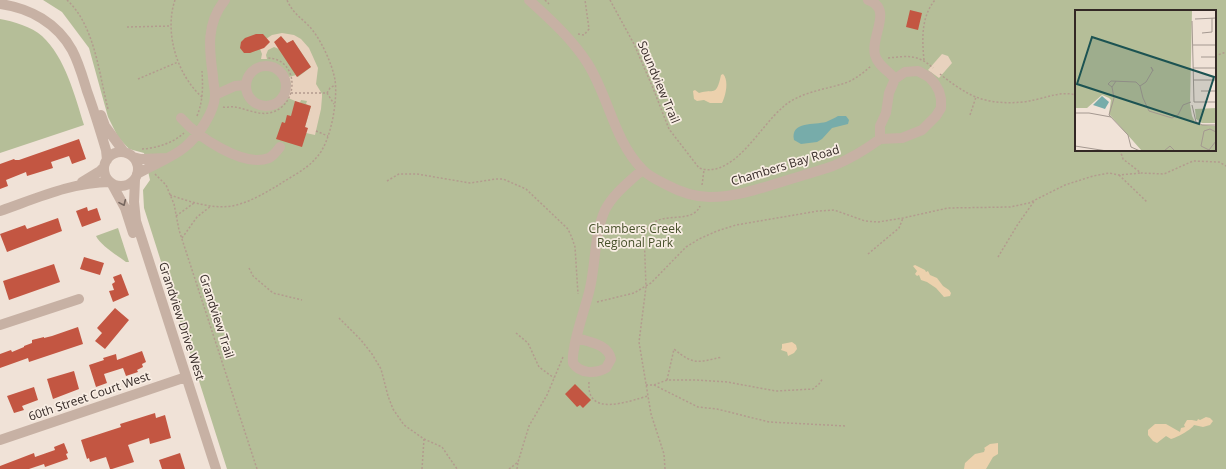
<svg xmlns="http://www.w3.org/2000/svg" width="1226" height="469" font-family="'Open Sans',sans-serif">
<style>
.green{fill:#b5be98;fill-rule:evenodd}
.sand{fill:#ecd1ad}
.plaza{fill:#e8d2be}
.water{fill:#77acaa}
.building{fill:#c35642}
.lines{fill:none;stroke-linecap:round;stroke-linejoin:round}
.path{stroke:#b39b8e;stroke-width:1.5;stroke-dasharray:2 2;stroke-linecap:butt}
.minor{stroke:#c7b1a4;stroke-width:10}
.oneway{stroke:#76665e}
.labels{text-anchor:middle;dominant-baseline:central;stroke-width:3.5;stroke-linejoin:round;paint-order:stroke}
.street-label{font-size:12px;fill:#332825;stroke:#f8ede3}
.park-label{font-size:12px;fill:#46502a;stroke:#f8ede3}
.inset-road{fill:none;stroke:#a49890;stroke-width:1}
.view{fill:#1c5352;fill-opacity:0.15;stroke:#1c5352;stroke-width:2}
.inset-edge{fill:none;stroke:#332825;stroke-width:2}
</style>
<rect width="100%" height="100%" fill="#f0e2d7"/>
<!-- green -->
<path class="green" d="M43 0H1226V469H227L144 208 143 190 150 180 144 153 129 149 118 137 108 117 89 48 62 12ZM1076 11H1215V150H1076Z
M0 19C13 21 32 27 42 36 65 57 75 96 84 125L0 153Z
M118 228 129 262H126C118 256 100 245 96 236Z"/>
<!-- sand -->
<path class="sand" d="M723 74C729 80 726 95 722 103H710L704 100 697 101 694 99 693 91 695 90 699 93C714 88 716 98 721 75Z
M915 265 925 270 926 272 928 271 930 275 937 278 943 286 949 290 951 293 950 296 944 297 936 288 927 282 921 280 919 275 917 276 915 274 917 271 913 266Z
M792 342 796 345 797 349 794 353 788 356 787 352 781 350 782 348V344Z
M1206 417 1210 418 1213 421 1210 425 1203 427 1194 425C1191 430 1176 438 1171 439L1166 436 1157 443 1153 441 1148 435V430L1155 424H1166L1180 432 1181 428 1185 427 1184 425 1187 420H1192L1197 421 1198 419 1200 420Z
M998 443V454L993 457 986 469H964L965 463 975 454 984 452 985 449 984 448 990 444Z"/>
<!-- plaza -->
<path class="plaza" d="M282 33 294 35 301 39 309 48 318 68 316 84 322 94V97L321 109 315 135 306 133 305 127 311 106 306 104 307 101 301 100 300 103 288 98 291 84 289 77 296 75 298 77 311 67 293 40 279 49 274 47 268 50 266 55 267 59H261L262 54 260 49 266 39 272 35Z
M942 54 948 56 952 63 939 78 928 70Z"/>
<!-- water -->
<path class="water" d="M838 116H846L849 120 848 124 832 128 822 139 817 142 801 144 794 140C790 121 815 125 826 122 830 120 835 118 838 116Z"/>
<!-- building -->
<path class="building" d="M910 10 922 13 918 30 906 27Z
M256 34H263L270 42 264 48 250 53H244L240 48 241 42 245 38Z
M281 36 287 43 293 40 311 67 297 77 274 42Z
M295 101 311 106 305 127 308 128 302 147 276 139 282 122 285 123 287 115 291 116Z
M79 139 86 159 72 164 69 156 51 162 53 168 27 176 26 172 6 180 8 186 0 189V164L14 159 15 160H19Z
M87 207 88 211 97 208 101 220 82 227 76 211Z
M58 218 62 231 7 252 0 234 25 225 27 229Z
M84 257 104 263 100 275 80 269Z
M54 264 60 282 9 300 3 281Z
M121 274 129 295 113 302 109 291 114 290 112 284 115 282 113 277Z
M115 308 129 320 105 349 95 341 102 333 97 328Z
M78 327 83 344 29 362 28 358 0 368V354L11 350 12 352 24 347V346L32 343V340L44 337V338L52 336Z
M142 351 146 362 142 364 143 367 137 370 138 372 126 376 123 368 104 374 107 383 96 387 89 365 104 360 103 358 116 354 117 360Z
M74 371 79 389 53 399 47 379Z
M575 384 591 400 583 408 580 405 577 407 565 394Z
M34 387 38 400 22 406 24 410 14 413 7 396Z
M155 413 156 418 165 415 171 438 150 444 149 438 128 445 134 462 112 469H110L106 457 90 462 89 458 87 459 81 440 121 427 120 424Z
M64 443 68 453 66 454 68 459 45 467 44 464 29 469H0V466L34 453 35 457 55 450 54 447Z
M180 453 185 469H162L159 460Z"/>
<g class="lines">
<!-- path -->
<path class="path" d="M67 0C95 26 99 74 108 109
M175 0C164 32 177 75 202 97
M545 0 549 4
M610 0 634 44 653 88 669 129 699 168C733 180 760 126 783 107 801 91 826 90 848 82 857 78 864 72 871 66
M127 27 171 26
M578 34 584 35 589 29 585 0
M1215 56 1226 52
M888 58C908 56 918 54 933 68
M924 60C922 39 921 17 935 0
M940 74C948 81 967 94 976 97 993 104 1017 104 1034 100 1049 97 1061 91 1076 95
M138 79 178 62
M291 93H327L330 88 335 85
M327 93 334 104
M223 107C227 108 231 106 235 107 246 109 258 115 269 113 300 107 300 58 267 58
M970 115 976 97
M197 116C203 101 203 88 202 71
M316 131 328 136
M142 149C157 148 173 143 184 133
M1120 150 1123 159 1141 173 1164 174 1193 161 1219 162 1226 166
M155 174 166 185 174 204 179 230 257 469
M1119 175 1147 202
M387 181 399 174H417L470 183 496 179H503L526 189 568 229 572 238 575 247 578 294
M702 185 704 170
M170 195C191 202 211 209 232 206 248 203 263 194 277 186 290 177 306 170 316 158 331 143 338 100 335 80 332 63 320 37 308 25 300 17 292 12 287 0
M176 216 194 203
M182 238 197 217 211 206
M868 254 899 228 903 218
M998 257 1018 224 1035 200
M249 268 253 276 273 293 302 300
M597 302 634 293 651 283 686 247 699 239 717 231 736 225 818 211 834 210 865 221 878 222 903 218 948 208 1010 207 1029 203 1065 185 1093 176 1109 173 1119 175 1141 173
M339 318 361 340 372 354 381 369 388 396 393 409 404 425 424 439 442 447 457 469
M516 333 528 343 539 367 554 378
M667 380 674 349C694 366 699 362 722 357
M589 382C586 418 629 401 648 396
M646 385H654L698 407 717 409 769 422 846 426
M654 385 667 380H697L727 382 776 391 813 389 819 384 823 378
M422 469 424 439
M509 469 518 462 529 426 547 395 563 357
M517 469 518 462
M665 469 664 454 651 414 639 342 646 287 644 232C648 227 652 222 659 220 671 215 694 221 700 206"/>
<!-- minor -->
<path class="minor" d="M529 0C550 19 573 40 588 64 609 98 614 140 642 169 648 176 659 181 667 185 680 192 695 197 710 197 734 197 756 190 778 183 797 177 815 172 833 166 850 159 865 150 880 139
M868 0C894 9 870 36 875 55 878 66 889 71 895 79
M0 4C30 8 57 23 72 50 79 63 83 78 87 91 94 110 100 130 106 150L107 160
M246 86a20 20 0 1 1 40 0a20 20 0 1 1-40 0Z
M918 71 929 77 935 84 939 91 941 99V108L936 116 922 130 902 138 880 139V126L886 113 889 93 895 79 905 72Z
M215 95 235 86 246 85
M101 115 105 126 124 152
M181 118C197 136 243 168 269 158 273 156 277 151 280 147
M104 169a17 17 0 1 1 34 0a17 17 0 1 1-34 0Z
M133 157 141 159 167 158
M137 174C152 165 172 158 185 147 198 136 215 112 215 95 215 89 213 82 213 76 209 49 206 23 225 0
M135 180 134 202 136 221 216 469
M82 182 100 171 104 167
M112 184 125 208 133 233
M0 211C35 199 72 182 110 182
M0 325 79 299
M577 338C589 342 608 344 611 359L606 368C596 374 580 374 573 363 571 345 586 307 590 288 596 262 594 235 605 210 613 194 629 182 642 170
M0 440 186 377"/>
</g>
<!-- one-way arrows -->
<defs><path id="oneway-chevron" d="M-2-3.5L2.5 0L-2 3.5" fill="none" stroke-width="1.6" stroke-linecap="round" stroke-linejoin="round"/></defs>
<use class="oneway" href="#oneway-chevron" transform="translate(123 203) rotate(66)"/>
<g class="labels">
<!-- street labels -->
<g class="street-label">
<text transform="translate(659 82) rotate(67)">Soundview Trail</text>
<text transform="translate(785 165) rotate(-17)">Chambers Bay Road</text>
<text transform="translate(217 316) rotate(72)">Grandview Trail</text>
<text transform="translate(182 321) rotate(72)">Grandview Drive West</text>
<text transform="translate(89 396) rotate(-19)">60th Street Court West</text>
</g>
<!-- park labels -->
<g class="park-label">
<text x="635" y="228">Chambers Creek<tspan x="635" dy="14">Regional Park</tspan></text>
</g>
</g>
<!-- overview -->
<g transform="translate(1075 10)">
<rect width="141" height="141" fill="#f0e2d7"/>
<path d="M0 0H117L115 94 117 106 121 114 141 116V141H67L34 104 36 90 34 88 27 85 12 98H0ZM141 98V113H127L121 109 120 99Z" fill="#b5be98"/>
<path d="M27 86 34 92 30 99 18 95Z" fill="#77acaa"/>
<path class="inset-road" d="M120 9 141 8M117 11 119 92M127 23 137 22V8M118 35H141M126 47H141M118 58H141M118 70H141M41 71 37 77 39 88 34 105 53 125 56 137 65 141M65 76 71 72 78 60 76 57 78 61M37 77 33 74 36 71 61 72 65 76 68 88 74 101 97 108 103 105 108 95 116 92M126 81H141M119 92H141M117 95 121 112 127 115H141M0 103H14L36 107M141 122 135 119 129 121 126 136 134 140 141 131M0 136 32 141M89 141 95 136 100 141"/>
<path class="view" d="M17 27 139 67 124 114 2 74Z"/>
<rect width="141" height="141" class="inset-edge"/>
</g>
</svg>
